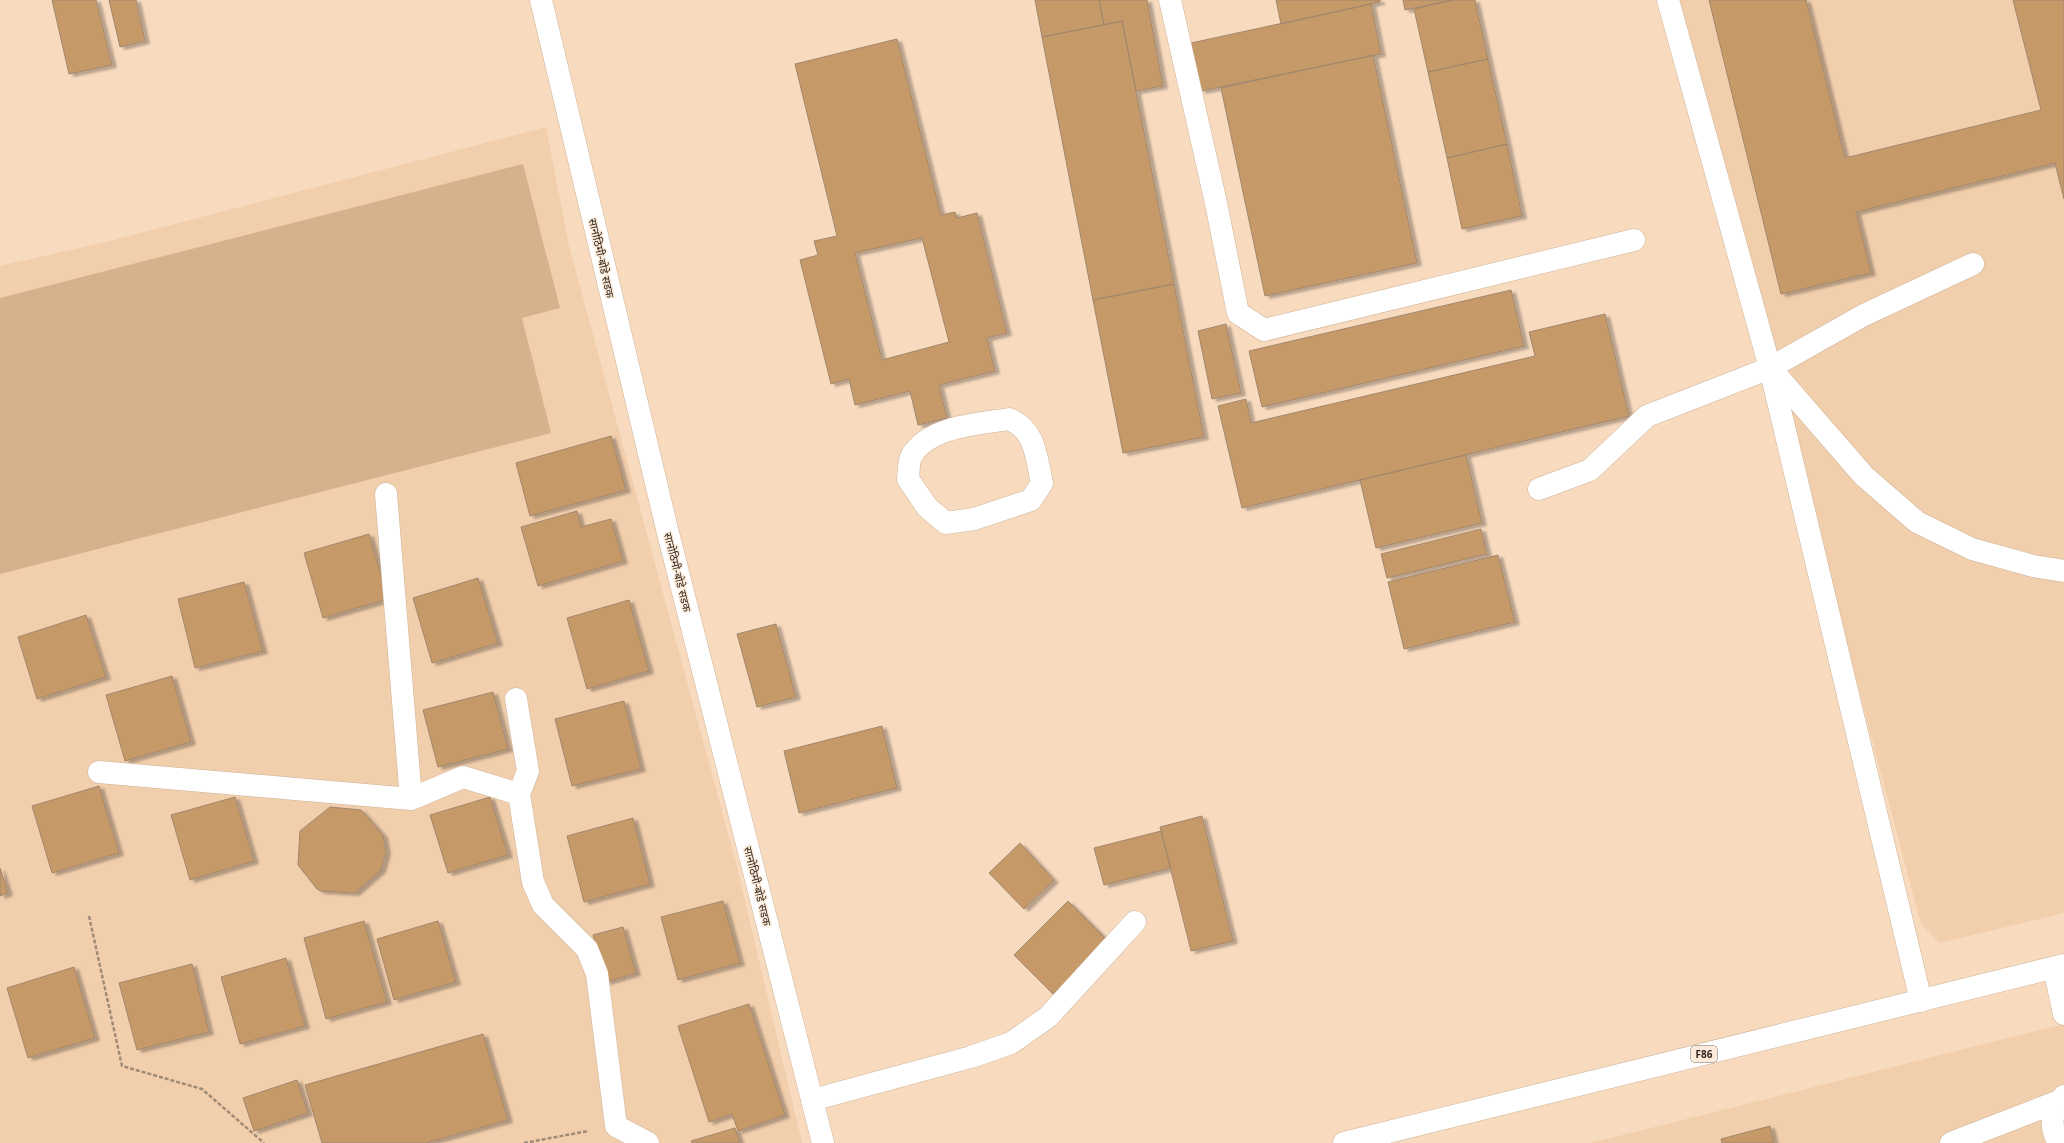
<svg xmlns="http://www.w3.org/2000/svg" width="2064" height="1143" font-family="'Open Sans','Noto Sans Devanagari',sans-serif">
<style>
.built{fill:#f1ceac}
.green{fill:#d7b18b}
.building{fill:#c69969;stroke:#a2876d;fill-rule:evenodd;filter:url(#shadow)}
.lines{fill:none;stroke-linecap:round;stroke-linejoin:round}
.minor-casing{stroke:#ceb397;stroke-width:23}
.major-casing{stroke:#ceb397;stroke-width:23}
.path{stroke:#a08b77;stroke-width:2.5;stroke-dasharray:4 2;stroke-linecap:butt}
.minor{stroke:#fff;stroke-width:22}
.major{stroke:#fff;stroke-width:22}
.labels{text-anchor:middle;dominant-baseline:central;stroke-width:3;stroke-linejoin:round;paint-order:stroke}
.shield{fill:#fcebda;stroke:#6e6155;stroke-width:1}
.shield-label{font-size:10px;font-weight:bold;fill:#31261c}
.street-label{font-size:11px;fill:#31261c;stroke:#fcebda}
</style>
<defs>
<filter id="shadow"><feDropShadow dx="4.5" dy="2.5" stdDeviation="1" flood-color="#0004"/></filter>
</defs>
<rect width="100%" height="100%" fill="#f8dbbf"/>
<!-- built -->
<path class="built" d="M1676 0H2064V913L1940 943 1921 924Z
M546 127 569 246 736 863 802 1143H0V266L110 241Z
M2064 1024V1143H1589L1635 1132Z"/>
<!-- green -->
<path class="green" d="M523 164 560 308 522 318 551 433 0 574V298Z"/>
<!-- building -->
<path class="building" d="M52 0H96L112 65 69 74Z
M109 0H136L145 41 120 47Z
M1035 0H1099L1104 25 1042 37Z
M1099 0H1147L1163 86 1136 91 1122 21 1104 25Z
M1276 0H1380V2L1281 24Z
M1403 0H1453L1405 10Z
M1453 0H1475L1488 59 1428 72 1414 9Z
M1709 0H1806L1845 158 2041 110 2013 0H2064V199L2055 163 1856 212 1871 273 1781 294Z
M1371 4 1381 54 1201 91 1191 43Z
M1122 21 1174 284 1093 300 1042 37Z
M897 39 941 215 955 212 957 218 977 213 1007 333 987 338 995 371 939 385 947 418 918 425 910 391 855 405 849 379 831 384 800 260 818 255 814 241 837 236 795 64ZM922 238 949 342 882 360 855 253Z
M1373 55 1417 263 1265 296 1221 88Z
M1488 59 1507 144 1447 158 1428 72Z
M1507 144 1522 216 1462 229 1447 158Z
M1174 284 1204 437 1123 453 1093 300Z
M1511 290 1524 346 1262 407 1249 351Z
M1605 314 1629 416 1242 508 1218 406 1246 399 1251 423 1535 356 1529 332Z
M1226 324 1241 393 1212 399 1198 331Z
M611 436 626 490 530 516 516 463Z
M1466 455 1482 523 1376 548 1360 480Z
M577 511 581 527 611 519 623 561 538 586 521 527Z
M1481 529 1487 554 1387 578 1381 554Z
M369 534 388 599 323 618 304 553Z
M1498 555 1515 622 1404 649 1388 582Z
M478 578 498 643 432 663 413 598Z
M244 582 263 651 195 668 178 599Z
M629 600 649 671 587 689 567 618Z
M86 615 106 677 37 699 18 637Z
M776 624 796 697 757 707 737 634Z
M172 676 191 742 125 761 106 695Z
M493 692 508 749 438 767 423 710Z
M624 701 641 769 572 786 555 719Z
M882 726 897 788 799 813 784 751Z
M99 786 119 853 52 873 32 806Z
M235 797 254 861 190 880 171 815Z
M490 797 508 855 448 873 430 815Z
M330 807 361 810 383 835 386 852 381 870 355 893 321 891 317 889 298 865 300 831Z
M1202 816 1233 941 1191 951 1160 827Z
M633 818 650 884 584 902 567 836Z
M1161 831 1171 868 1104 885 1094 848Z
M1020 843 1054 880 1024 909 989 873Z
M0 868 8 893 0 896Z
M723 901 740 963 678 980 661 917Z
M1068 901 1107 940 1053 994 1014 955Z
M364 921 387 1002 326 1019 304 938Z
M438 921 456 982 394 1000 377 939Z
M623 927 636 973 606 982 593 935Z
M286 958 305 1026 240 1044 221 977Z
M192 964 209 1032 137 1050 119 983Z
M74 967 95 1038 28 1058 7 988Z
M749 1004 785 1115 738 1131 732 1114 709 1122 678 1026Z
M483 1034 508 1120 426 1143H322L305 1085Z
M297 1080 308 1113 254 1131 243 1098Z
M1770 1126 1774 1143H1722L1721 1139Z
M735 1128 740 1143H692L691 1141Z"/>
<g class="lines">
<!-- minor casing -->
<g class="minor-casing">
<path id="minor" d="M1170 0 1216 203 1238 313 1264 330 1634 240
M1668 0 1770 368 1921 1001
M1772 370 1864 476 1917 522 1972 549 2033 566 2064 571
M1009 419C1036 430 1036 457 1042 483L1031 500 974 519 946 523 927 507 908 479C909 472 908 461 912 455 930 426 979 424 1009 419Z
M1539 489 1590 470 1647 416 1770 368 1864 315 1973 264
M386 494 411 799
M516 699 528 771 519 794 533 882 543 905 587 949 597 974 616 1126 648 1143
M99 772 411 799 463 777 519 794
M2054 968 2064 1014
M812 1100 971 1057 1011 1043 1048 1017 1135 922
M1951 1143 2059 1101
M2059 1143C2049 1127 2051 1110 2064 1096"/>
</g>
<!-- major casing -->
<g class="major-casing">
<path id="major" d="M541 0 667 529 823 1143
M1344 1143 2064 965"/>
</g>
<!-- path -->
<path class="path" d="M89 916 122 1066 202 1089 264 1143
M524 1143 588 1131"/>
<!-- minor -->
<use href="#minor" class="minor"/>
<!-- major -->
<use href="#major" class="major"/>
</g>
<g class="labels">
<!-- shield labels -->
<rect class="shield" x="1691" y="1046" width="26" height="16" rx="3"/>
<g class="shield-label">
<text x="1704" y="1054">F86</text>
</g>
<!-- street labels -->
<g class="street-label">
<text transform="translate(602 258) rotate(77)">सानोठिमी-बोडे सडक</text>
<text transform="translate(678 572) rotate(76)">सानोठिमी-बोडे सडक</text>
<text transform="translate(758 886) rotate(76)">सानोठिमी-बोडे सडक</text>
</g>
</g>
</svg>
